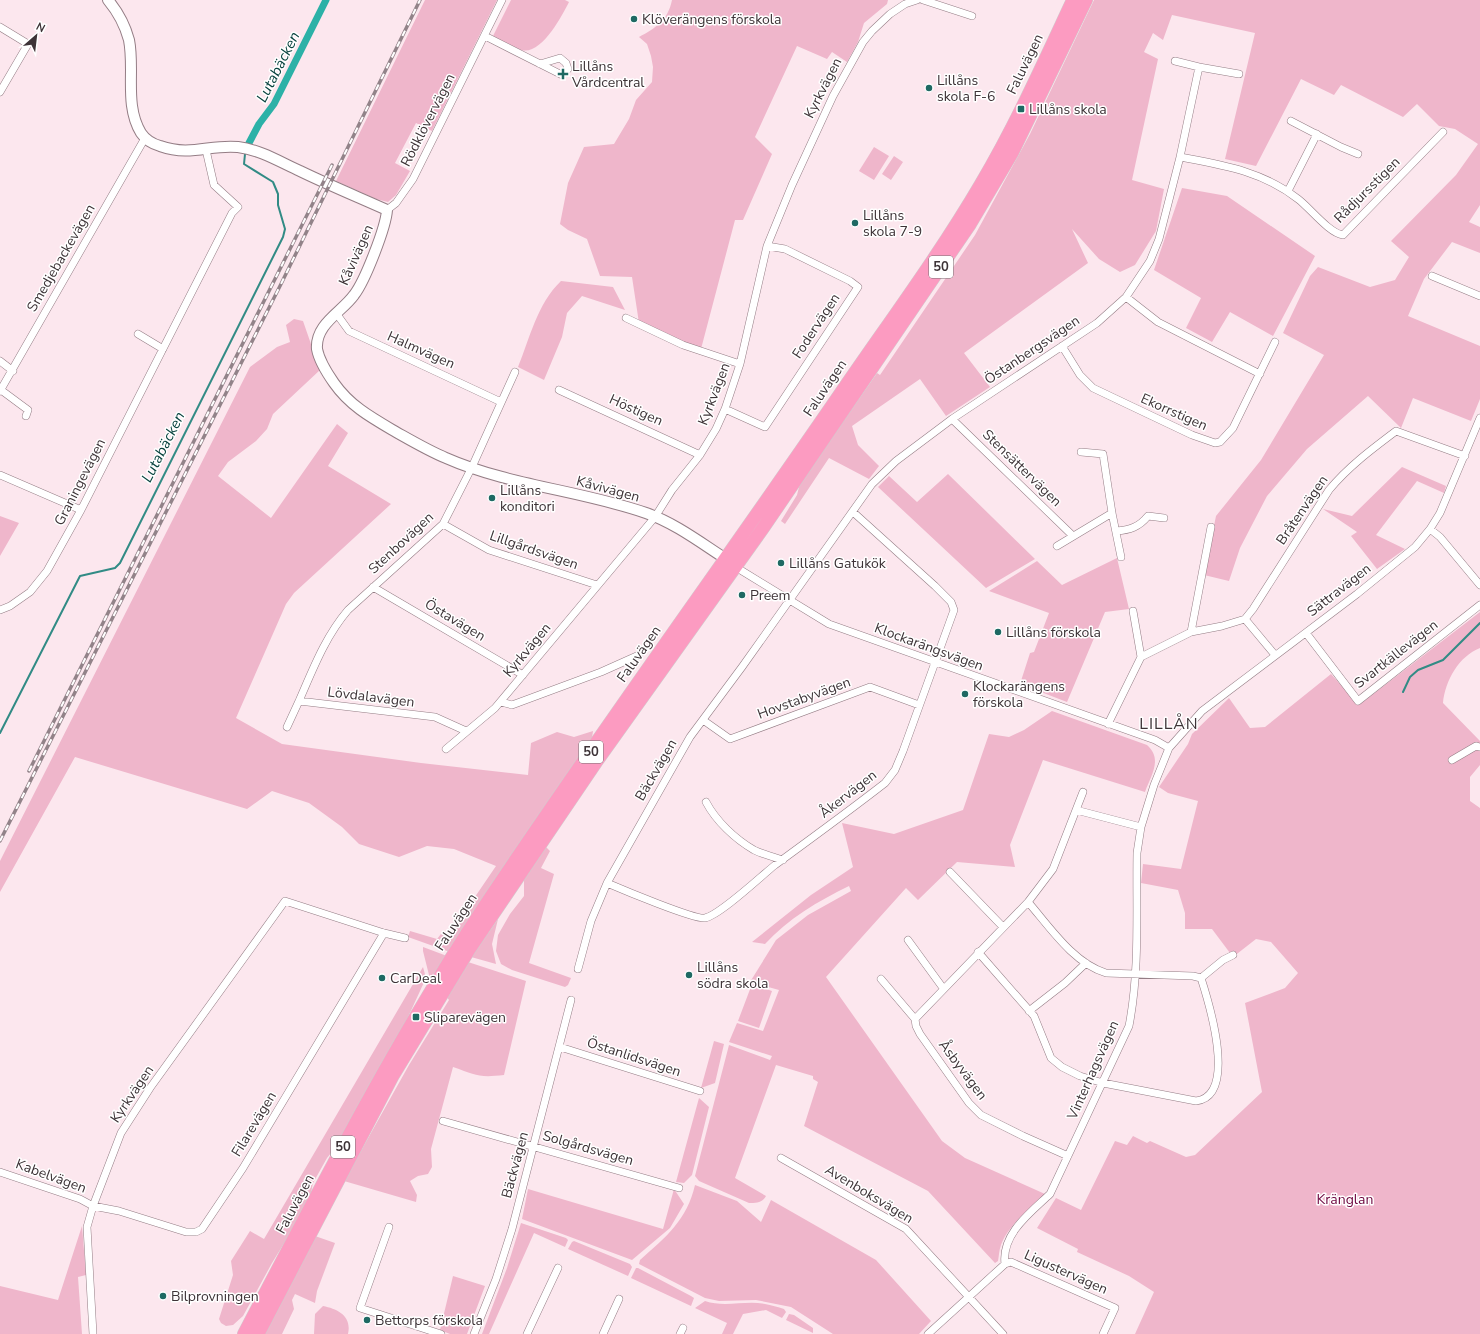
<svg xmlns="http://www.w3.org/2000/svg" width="1480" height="1334" font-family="'Nunito Sans',sans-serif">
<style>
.green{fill:#efb6cb}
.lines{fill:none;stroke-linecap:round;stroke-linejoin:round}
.stream{stroke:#318b85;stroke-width:2}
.canal{stroke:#2cb1a7;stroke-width:7}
.street-casing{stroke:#947d85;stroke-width:8}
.secondary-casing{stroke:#947d85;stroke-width:12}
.highway-casing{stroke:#d0cecf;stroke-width:14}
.street{stroke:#fff;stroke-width:7}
.secondary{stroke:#fff;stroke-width:10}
.highway{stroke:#fc9bc1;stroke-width:13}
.rail-casing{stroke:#928389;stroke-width:3.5}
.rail{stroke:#fff;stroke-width:2;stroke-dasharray:6;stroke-linecap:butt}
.poi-dot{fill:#1e6963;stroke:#fff;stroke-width:1.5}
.labels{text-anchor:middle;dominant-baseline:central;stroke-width:3;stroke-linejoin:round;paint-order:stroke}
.shield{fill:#fff;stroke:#777073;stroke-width:1}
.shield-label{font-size:13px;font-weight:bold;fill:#3d3337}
.poi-label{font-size:14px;fill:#3d3337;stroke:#fff;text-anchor:start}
.street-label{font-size:14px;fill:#3d3337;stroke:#fff}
.park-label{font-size:14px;fill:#6e0740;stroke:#fff}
.water-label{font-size:15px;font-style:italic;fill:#09433f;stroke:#fff}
.quarter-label{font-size:16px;letter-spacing:1px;fill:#3d3337;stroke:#fff}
</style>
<rect width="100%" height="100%" fill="#fce7ee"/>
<!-- green -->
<path class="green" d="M425 0H497L432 131 416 123 395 163 410 171 396 195 388 202 376 199 336 181Z
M511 0H565L569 2C562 16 541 56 521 50 511 47 502 41 493 36Z
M672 0H888L887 4 864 23 858 42 847 62 832 52 827 59 797 46 755 137 772 154 743 220H735L701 349 639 323 632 277 600 276 587 239 568 230 560 224 568 183 584 147 614 144 629 119 636 100 652 82 653 67 651 56 647 44 639 37C656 28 668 20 672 0Z
M1094 0H1480V205L1469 222 1480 227V253L1452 242 1424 279 1408 316 1480 346V399L1471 421 1413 398 1401 428 1368 396 1307 449 1267 496 1240 548 1229 581 1204 575 1216 516 1261 460 1324 355 1283 333 1310 276 1318 267 1370 287 1395 280 1409 257 1391 241 1456 175 1478 144 1455 129 1439 126 1417 104 1403 117 1341 85 1334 95 1301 79 1256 166 1225 159 1255 33 1172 15 1163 40 1153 33 1144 52 1158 59 1132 180 1164 189 1156 231 1135 265 1120 272 1099 259 1072 229 1088 263 964 353 990 387 946 416 920 379 852 426 858 445 879 466 869 479 829 458 785 524 781 521 797 495 800 483 877 373 880 375 975 235 1030 134Z
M874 147 889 156 874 180 859 171Z
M894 156 903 162 891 180 882 174Z
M1182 188 1227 196 1315 256 1273 336 1230 312 1212 342 1186 328 1201 298 1154 270Z
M561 281 613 287 625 310 582 296 567 313 562 337 544 380 518 367C530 338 537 304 561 281Z
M294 319 303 321 320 370 273 414 267 429 256 441 228 462 218 476 271 518 337 424 348 433 328 466 391 504 294 593 286 604 236 718 282 744 421 763 528 775 531 743 557 732 574 737 593 731 592 738 450 952 408 937 410 931 437 939 441 934 447 938 496 866 454 849 427 846 399 857 359 844 342 827 309 803 272 791 247 809 75 757 0 892V861L250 367 277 347 290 342 286 325Z
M1402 467 1446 486 1444 493 1417 481 1376 535 1405 549 1377 569 1351 536 1357 532 1323 509 1352 516Z
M948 474 1035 559 986 588 878 487 889 476 917 502Z
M0 516 19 523 0 556Z
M1117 558 1129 609 1105 612 1067 702 1020 684 1030 653 1034 652 1049 613 989 591 1037 561 1062 585Z
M1480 612V648C1459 656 1445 681 1443 703L1480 741V765L1470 777V801L1480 808V1334H1135L1154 1292 1129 1276 1077 1252 1078 1249 1037 1228 1056 1198 1081 1210 1115 1141 1127 1145 1133 1136 1147 1143 1150 1141 1186 1157 1195 1155 1262 1092 1245 1003 1285 988 1298 973 1271 942 1256 939 1233 957 1212 929H1185V913L1178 890 1141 883 1143 864 1181 869 1198 801 1168 793 1159 787 1188 744 1192 734 1229 698 1250 728 1265 727 1331 674 1359 705Z
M1052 711 1147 745C1163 759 1151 775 1145 792L1043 760 1010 845 1015 867 957 862 918 900 906 888 826 977 942 1141 965 1158 1045 1194C1031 1207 1007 1227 1001 1245 999 1250 999 1256 998 1261L995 1263 928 1191 804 1126 818 1082 813 1079V1076L776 1065 735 1178 766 1196C762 1203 756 1203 749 1203L699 1181 695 1176 729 1045 770 1060 772 1056 729 1042 737 1023 763 1031 779 990 750 982 776 940 808 915 851 891 849 886C818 901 788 919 765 944L752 942 811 895 853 867 842 823 894 834 963 810 989 734 1009 737 1024 730Z
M545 846 550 851 541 868 554 874 529 963 571 978 568 985 565 987 512 970 501 964 496 951 498 935 510 914 524 896V876Z
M498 919 492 944 496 964 471 957Z
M423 947 447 956 429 984 427 983 429 975 423 951Z
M468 962 526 981 504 1075C478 1078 476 1075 453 1067L431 1149 432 1167 428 1174 418 1176 410 1181 417 1195 416 1202 344 1181 409 1065 449 1000 446 996Z
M423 967 426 978 403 1028 340 1142 327 1158 313 1183 311 1193 293 1229 272 1263 243 1316 233 1325 226 1326 221 1323 219 1319 233 1275 231 1261 250 1231 264 1239Z
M752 984 772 991 759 1028 738 1021Z
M714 1041 724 1044 715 1083 701 1088Z
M699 1098 709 1107 692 1175 684 1183 676 1182Z
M695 1185 737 1201 761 1222 771 1200 876 1260 931 1321 919 1334H833L791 1307 756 1300 719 1301 705 1298 639 1264 640 1260C666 1237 687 1220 695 1185Z
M528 1189 663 1229 674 1189 684 1204 670 1228 632 1260 522 1219Z
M521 1223 566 1238 568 1240 565 1247 534 1233 489 1334H482L507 1268Z
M82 1226 86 1275 78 1277 82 1334H0V1286L58 1300Z
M315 1236 335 1243 317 1291 315 1303 295 1294 292 1300 294 1309 282 1334H265Z
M574 1241 630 1264 632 1267 628 1276 568 1249 572 1242Z
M636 1268H638L691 1296 694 1298 691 1306 631 1278Z
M453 1276 485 1286 467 1334H450L440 1330Z
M705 1301C725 1308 745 1300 765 1304 771 1305 778 1307 784 1309L786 1312 782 1318 766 1310 743 1314 733 1334H722L727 1323 695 1308Z
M323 1306C338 1309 352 1316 348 1334H314L315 1314Z
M789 1314 794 1315 813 1328V1333L786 1320Z"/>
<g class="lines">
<!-- stream -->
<path class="stream" d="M1403 692 1410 677 1418 670 1443 660 1480 623
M0 733 80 576 115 568 120 563 283 237 285 229 278 205V194L273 182 244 164 245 154"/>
<!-- canal -->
<path class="canal" d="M249 143 259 124 274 104 326 0"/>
<!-- street casing -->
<g class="street-casing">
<path id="street" d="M923 0 972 16
M0 27 28 44 0 92
M485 36 562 75 568 69 566 63 560 58 540 64
M1175 61 1199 67 1239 74
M1291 121 1341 147 1358 154
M1180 157C1223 165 1262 171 1298 199 1310 208 1329 233 1343 235L1443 132
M1288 191 1317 134
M387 210 396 203 413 179 502 0
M1432 276 1480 296
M1126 297 1158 322 1260 374
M336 313 349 331 501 402
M626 318 683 345 740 364
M138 334 163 349
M1062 346 1080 375 1093 388 1192 435 1215 443 1220 442 1233 428 1275 342
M0 361 13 371
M1 390 28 410 26 416
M559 390 700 455
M0 391 145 138
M725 409 765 427 858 287 850 281 785 249 767 246
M952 419 1073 536
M1081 452 1103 454 1112 513 1121 557
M0 475 81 510
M443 524 489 550 597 585
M1430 529 1440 537 1480 585
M1116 531C1130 530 1139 527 1148 516L1164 518
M1057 546 1112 513
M734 566 829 624 1155 740 1169 748
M373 587 523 675
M0 610 10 606 30 592 47 571 81 510 232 213 238 207 214 185 206 150
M1133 611 1141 657
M1245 619 1275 655
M1191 632 1211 527
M1306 633 1358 701 1480 605
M299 701C313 669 325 637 348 610L443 524 472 467 515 372
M501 702 512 705 601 672 639 655
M703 720 730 739 870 687 919 705
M1108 724 1141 657 1191 632 1222 626 1245 619 1253 609 1329 490C1348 467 1372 449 1396 431L1465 456
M287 727 299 701 435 717 466 731
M446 749 495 708 655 517 672 490 700 455 716 429 725 409 740 364 767 246 792 185 833 96 863 42 872 31 890 14 905 4 917 0
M1452 760 1476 746 1480 747
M706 802C716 821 735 839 754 850 762 854 773 857 783 860
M1076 810 1141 827
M950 872 1003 927
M607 883C621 889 695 920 705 918 720 915 760 877 775 865 812 838 849 811 885 783L895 770 903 751 954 610 951 602 935 586 853 512
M908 940 943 988
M978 952 1034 1016 1051 1058 1062 1067 1080 1076 1103 1083 1196 1101C1238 1096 1209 1003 1201 978L1193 976 1106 973C1073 963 1049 926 1028 902
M578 969 591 921 607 883 690 737 742 667 872 484 896 461 952 419 1097 323 1126 297 1150 261 1159 239 1180 157 1199 67
M1201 978 1223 960 1233 955
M881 979 915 1019
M1029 1011 1065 983 1086 963
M560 1047 700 1091
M443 1121 679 1188
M1068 1156 1023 1136 981 1115 969 1103 920 1034 916 1026 915 1019 1028 902 1053 869 1083 792
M781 1158 906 1229 1003 1334
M0 1172 80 1199 93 1206 119 1211 186 1232H196L202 1229 243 1168 384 933
M389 1227 360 1308 441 1334
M1005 1264C1001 1234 1031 1212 1050 1194L1129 1026C1140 969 1136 910 1137 853L1141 827 1154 785 1169 748 1202 711 1357 594 1415 547 1430 529 1440 513 1480 418
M93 1334 87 1227 93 1206 121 1133 150 1088 285 901 384 933 405 938
M474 1334 496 1279 512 1229 571 1000
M527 1334 558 1268
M603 1334 619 1299
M680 1334 683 1328
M928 1334 1005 1264 1011 1262 1115 1308 1103 1334"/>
</g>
<!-- secondary casing -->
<g class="secondary-casing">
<path id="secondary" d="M108 0C118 12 125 25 129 40 135 70 124 105 141 133 145 139 153 144 160 146 191 157 210 144 238 147 261 150 280 162 300 171 329 185 358 197 387 210 386 227 365 281 354 295 342 312 315 324 317 349 319 360 327 373 334 383 350 406 372 418 396 432 412 441 429 451 446 458 507 485 583 491 646 513 675 523 701 543 726 559"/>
</g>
<!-- highway casing -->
<g class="highway-casing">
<path id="highway" d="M244 1334C320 1189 394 1043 484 907 601 731 726 561 845 387 891 320 940 254 981 184 1016 125 1044 62 1073 0
M258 1334 392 1077 470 948 596 762 763 528 970 224 1012 153 1086 0"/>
</g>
<!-- street -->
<use href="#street" class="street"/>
<!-- secondary -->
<use href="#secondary" class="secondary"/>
<!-- highway -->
<use href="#highway" class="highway"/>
<!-- rail casing -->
<g class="rail-casing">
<path id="rail" d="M29 771 332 165
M0 841 281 284 420 0"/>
</g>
<!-- rail -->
<use href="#rail" class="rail"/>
</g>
<!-- markers -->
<g class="poi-dot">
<circle cx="634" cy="19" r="4"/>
<path d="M561 68h4v4h4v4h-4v4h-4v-4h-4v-4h4z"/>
<circle cx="929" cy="88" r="4"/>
<rect x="1017" y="105" width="8" height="8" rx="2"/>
<circle cx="855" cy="223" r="4"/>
<circle cx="492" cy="498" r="4"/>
<circle cx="781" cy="563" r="4"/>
<circle cx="742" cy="595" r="4"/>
<circle cx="998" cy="632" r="4"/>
<circle cx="965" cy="694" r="4"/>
<circle cx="689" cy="975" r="4"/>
<circle cx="382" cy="978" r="4"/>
<rect x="412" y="1013" width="8" height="8" rx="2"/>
<circle cx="163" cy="1296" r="4"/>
<circle cx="367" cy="1320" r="4"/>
</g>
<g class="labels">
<!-- shield labels -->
<g class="shield">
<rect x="929" y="256" width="24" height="22" rx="3"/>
<rect x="579" y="741" width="24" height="22" rx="3"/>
<rect x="331" y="1136" width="24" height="22" rx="3"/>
</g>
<g class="shield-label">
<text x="941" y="267">50</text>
<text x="591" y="752">50</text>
<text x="343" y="1147">50</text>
</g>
<!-- poi labels -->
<g class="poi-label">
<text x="642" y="19">Klöverängens förskola</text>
<text x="572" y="66">Lillåns<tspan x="572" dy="16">Vårdcentral</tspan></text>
<text x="937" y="80">Lillåns<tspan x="937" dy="16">skola F-6</tspan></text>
<text x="1029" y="109">Lillåns skola</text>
<text x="863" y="215">Lillåns<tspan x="863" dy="16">skola 7-9</tspan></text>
<text x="500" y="490">Lillåns<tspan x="500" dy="16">konditori</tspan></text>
<text x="789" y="563">Lillåns Gatukök</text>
<text x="750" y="595">Preem</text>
<text x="1006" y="632">Lillåns förskola</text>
<text x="973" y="686">Klockarängens<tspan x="973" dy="16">förskola</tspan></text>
<text x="697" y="967">Lillåns<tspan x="697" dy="16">södra skola</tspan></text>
<text x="390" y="978">CarDeal</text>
<text x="424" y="1017">Sliparevägen</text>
<text x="171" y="1296">Bilprovningen</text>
<text x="375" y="1320">Bettorps förskola</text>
</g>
<!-- street labels -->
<g class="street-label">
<text transform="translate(1025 64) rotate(-64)">Faluvägen</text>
<text transform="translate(823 88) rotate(-63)">Kyrkvägen</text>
<text transform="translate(428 120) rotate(-63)">Rödklövervägen</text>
<text transform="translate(1367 190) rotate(-45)">Rådjursstigen</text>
<text transform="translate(356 255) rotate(-66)">Kåvivägen</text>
<text transform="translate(61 258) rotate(-60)">Smedjebackevägen</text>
<text transform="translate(816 326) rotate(-57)">Fodervägen</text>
<text transform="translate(421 350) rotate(24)">Halmvägen</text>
<text transform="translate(1032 350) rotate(-34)">Östanbergsvägen</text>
<text transform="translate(825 388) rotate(-56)">Faluvägen</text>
<text transform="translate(714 394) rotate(-69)">Kyrkvägen</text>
<text transform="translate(636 410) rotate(24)">Höstigen</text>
<text transform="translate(1174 412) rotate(24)">Ekorrstigen</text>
<text transform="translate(1022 468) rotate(44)">Stensättervägen</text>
<text transform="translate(80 482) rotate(-63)">Graningevägen</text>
<text transform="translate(608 489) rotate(15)">Kåvivägen</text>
<text transform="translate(1302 510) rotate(-56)">Bråtenvägen</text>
<text transform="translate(401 543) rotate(-43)">Stenbovägen</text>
<text transform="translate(534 550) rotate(19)">Lillgårdsvägen</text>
<text transform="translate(1339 590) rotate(-38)">Sättravägen</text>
<text transform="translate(455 620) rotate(31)">Östavägen</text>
<text transform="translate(929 647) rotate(20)">Klockarängsvägen</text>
<text transform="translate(527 650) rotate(-50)">Kyrkvägen</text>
<text transform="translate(639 654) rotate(-55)">Faluvägen</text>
<text transform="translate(1396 654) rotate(-38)">Svartkällevägen</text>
<text transform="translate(371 697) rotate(7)">Lövdalavägen</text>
<text transform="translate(804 698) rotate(-20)">Hovstabyvägen</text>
<text transform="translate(656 770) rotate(-60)">Bäckvägen</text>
<text transform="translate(848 794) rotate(-38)">Åkervägen</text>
<text transform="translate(456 922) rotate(-57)">Faluvägen</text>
<text transform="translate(634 1057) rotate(18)">Östanlidsvägen</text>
<text transform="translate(963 1070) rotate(53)">Åsbyvägen</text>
<text transform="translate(1093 1070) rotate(-66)">Vinterhagsvägen</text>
<text transform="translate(132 1094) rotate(-56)">Kyrkvägen</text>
<text transform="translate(254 1124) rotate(-59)">Filarevägen</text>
<text transform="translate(588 1148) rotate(16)">Solgårdsvägen</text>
<text transform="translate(515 1165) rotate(-75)">Bäckvägen</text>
<text transform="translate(51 1176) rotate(20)">Kabelvägen</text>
<text transform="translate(869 1194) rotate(31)">Avenboksvägen</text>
<text transform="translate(295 1204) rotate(-62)">Faluvägen</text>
<text transform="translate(1066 1272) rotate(24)">Ligustervägen</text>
</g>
<!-- park labels -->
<g class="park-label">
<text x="1345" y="1199">Kränglan</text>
</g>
<!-- water labels -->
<g class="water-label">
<text transform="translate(278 67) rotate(-63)">Lutabäcken</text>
<text transform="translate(163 447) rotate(-63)">Lutabäcken</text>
</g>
<!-- quarter labels -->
<g class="quarter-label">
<text x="1169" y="724">LILLÅN</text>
</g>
</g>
<!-- north arrow -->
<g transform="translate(36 36) rotate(28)" stroke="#ffffff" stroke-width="3" paint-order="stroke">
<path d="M0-3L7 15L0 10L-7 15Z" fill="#3d3337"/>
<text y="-6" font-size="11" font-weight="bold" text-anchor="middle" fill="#3d3337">N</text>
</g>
</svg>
